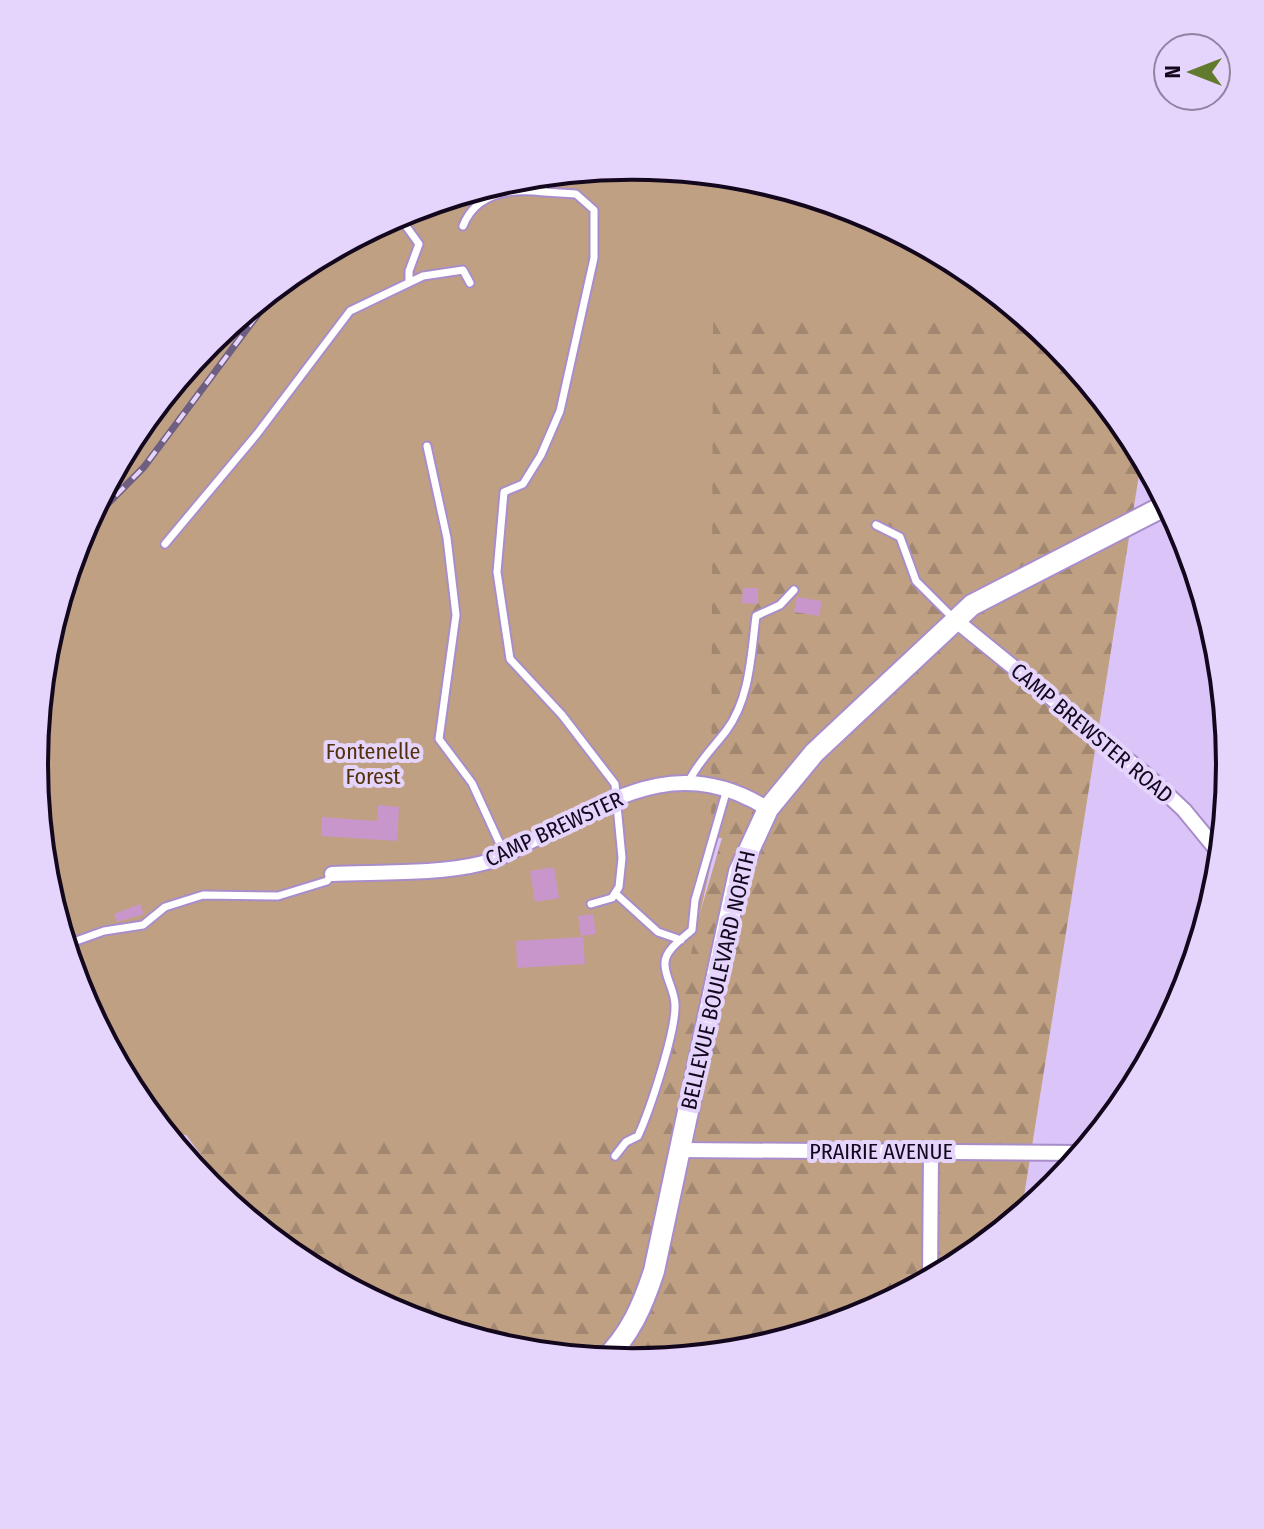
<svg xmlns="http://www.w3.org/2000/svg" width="1264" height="1529" font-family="'Fira Sans Condensed',sans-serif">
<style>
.forest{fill:url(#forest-firs);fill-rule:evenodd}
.park{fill:#bfa083}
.building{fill:#c896cb}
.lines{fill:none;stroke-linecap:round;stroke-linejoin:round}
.service-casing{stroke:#a98dca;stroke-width:11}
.minor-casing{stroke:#a98dca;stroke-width:18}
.secondary-casing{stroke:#a98dca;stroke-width:24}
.service{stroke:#fff;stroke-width:7}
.minor{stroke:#fff;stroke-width:14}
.secondary{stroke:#fff;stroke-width:20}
.rail-casing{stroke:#6e5e81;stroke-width:7}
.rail{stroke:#e5d4fb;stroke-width:4;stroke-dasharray:12;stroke-linecap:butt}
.labels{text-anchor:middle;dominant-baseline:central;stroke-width:8;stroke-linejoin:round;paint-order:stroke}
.street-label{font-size:22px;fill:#12071d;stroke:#e5d4fb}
.park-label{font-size:22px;fill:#51300a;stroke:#e5d4fb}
.rim{fill:none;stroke:#12071d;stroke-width:4}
</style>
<defs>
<pattern id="forest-firs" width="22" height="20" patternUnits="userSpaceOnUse" patternTransform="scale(2)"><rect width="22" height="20" fill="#bfa083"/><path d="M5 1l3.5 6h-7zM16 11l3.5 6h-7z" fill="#a38871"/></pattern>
</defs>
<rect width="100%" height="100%" fill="#dac4f8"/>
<!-- forest -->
<path class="forest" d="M632 167 749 178 861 212 965 268 1055 342 1129 433 1142 456 1021 1215C1003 1230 986 1246 967 1259 952 1270 933 1278 917 1287 808 1345 695 1369 572 1357 173 1317 0 907 79 537 102 480 138 428 177 381 234 311 321 243 407 211 441 198 481 184 517 178 555 171 595 170 632 167ZM636 834 722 838 642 1111Z"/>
<!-- park -->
<path class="park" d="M632 167 749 178 861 212 965 268 1033 323 713 322 711 864 651 1134 166 1135C16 952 0 691 107 485 116 467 124 448 136 431 147 415 161 400 174 385 210 341 253 297 302 266 360 230 451 188 519 178 556 172 595 170 632 167Z"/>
<!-- building -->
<path class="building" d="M743 588H758V604L742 603Z
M797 597 822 601 819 616 794 612Z
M378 805 399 807 397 841 321 836 322 817 377 821Z
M554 867 559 898 535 902 530 871Z
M140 904 144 914 117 922 114 914Z
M593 914 596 934 581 936 578 916Z
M583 937 585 964 517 968 516 941Z"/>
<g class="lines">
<!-- service casing -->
<g class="service-casing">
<path id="service" d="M542 175 544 192 576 194 594 210V258L560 411 541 455 523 484 504 492 497 572 510 659 562 715 615 784 622 858 619 887 612 898 591 904
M398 215 419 244 409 271V282
M463 226C476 192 512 188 544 192
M427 446 447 538 456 615 439 739 472 783 505 855
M876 525 900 537 916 581 954 619
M165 544 257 434 350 311 423 276 463 270 470 283
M689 781C699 761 712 749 726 731 750 699 751 655 756 616L780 605 794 590
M615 893 658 932 681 940
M65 945 104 931 143 925 165 907 203 895 278 896 327 881 332 874
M615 1156 626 1142 638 1136C650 1110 676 1031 675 1005 675 990 664 976 665 963 665 950 683 938 692 930L695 900 727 789"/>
</g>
<!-- minor casing -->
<g class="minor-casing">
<path id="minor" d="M954 619 1150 778 1184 810 1221 855
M332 874C375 872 440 874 479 864 499 860 517 848 535 839 616 797 680 754 768 809
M680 1150 1083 1153
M930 1280 931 1152"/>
</g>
<!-- secondary casing -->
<g class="secondary-casing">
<path id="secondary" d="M604 1360C630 1335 643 1305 654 1271L739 872 768 809 814 753 972 605 1168 504"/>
</g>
<!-- service -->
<use href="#service" class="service"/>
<!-- minor -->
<use href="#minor" class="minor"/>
<!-- secondary -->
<use href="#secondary" class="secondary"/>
<!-- rail casing -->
<g class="rail-casing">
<path id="rail" d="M82 530 144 467 282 282"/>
</g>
<!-- rail -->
<use href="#rail" class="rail"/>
</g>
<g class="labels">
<!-- street labels -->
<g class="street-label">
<text transform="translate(1092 733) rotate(40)">CAMP BREWSTER ROAD</text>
<text transform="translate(554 829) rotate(-25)">CAMP BREWSTER</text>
<text transform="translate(718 980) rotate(-77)">BELLEVUE BOULEVARD NORTH</text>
<text x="881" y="1151">PRAIRIE AVENUE</text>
</g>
<!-- park labels -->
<g class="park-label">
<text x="373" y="751">Fontenelle<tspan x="373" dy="25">Forest</tspan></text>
</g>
</g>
<!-- crop -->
<path d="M0 0H1264V1529H0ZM48 764a584 584 0 1 1 1168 0a584 584 0 1 1-1168 0Z" fill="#e5d4fb" fill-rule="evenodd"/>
<path class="rim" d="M48 764a584 584 0 1 1 1168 0a584 584 0 1 1-1168 0Z"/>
<!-- north arrow -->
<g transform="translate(1192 72) rotate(270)"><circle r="38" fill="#e5d4fb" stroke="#9182a2" stroke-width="2"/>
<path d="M0-6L14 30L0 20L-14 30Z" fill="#627a2d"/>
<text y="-12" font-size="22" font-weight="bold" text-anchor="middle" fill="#12071d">N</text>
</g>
</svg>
